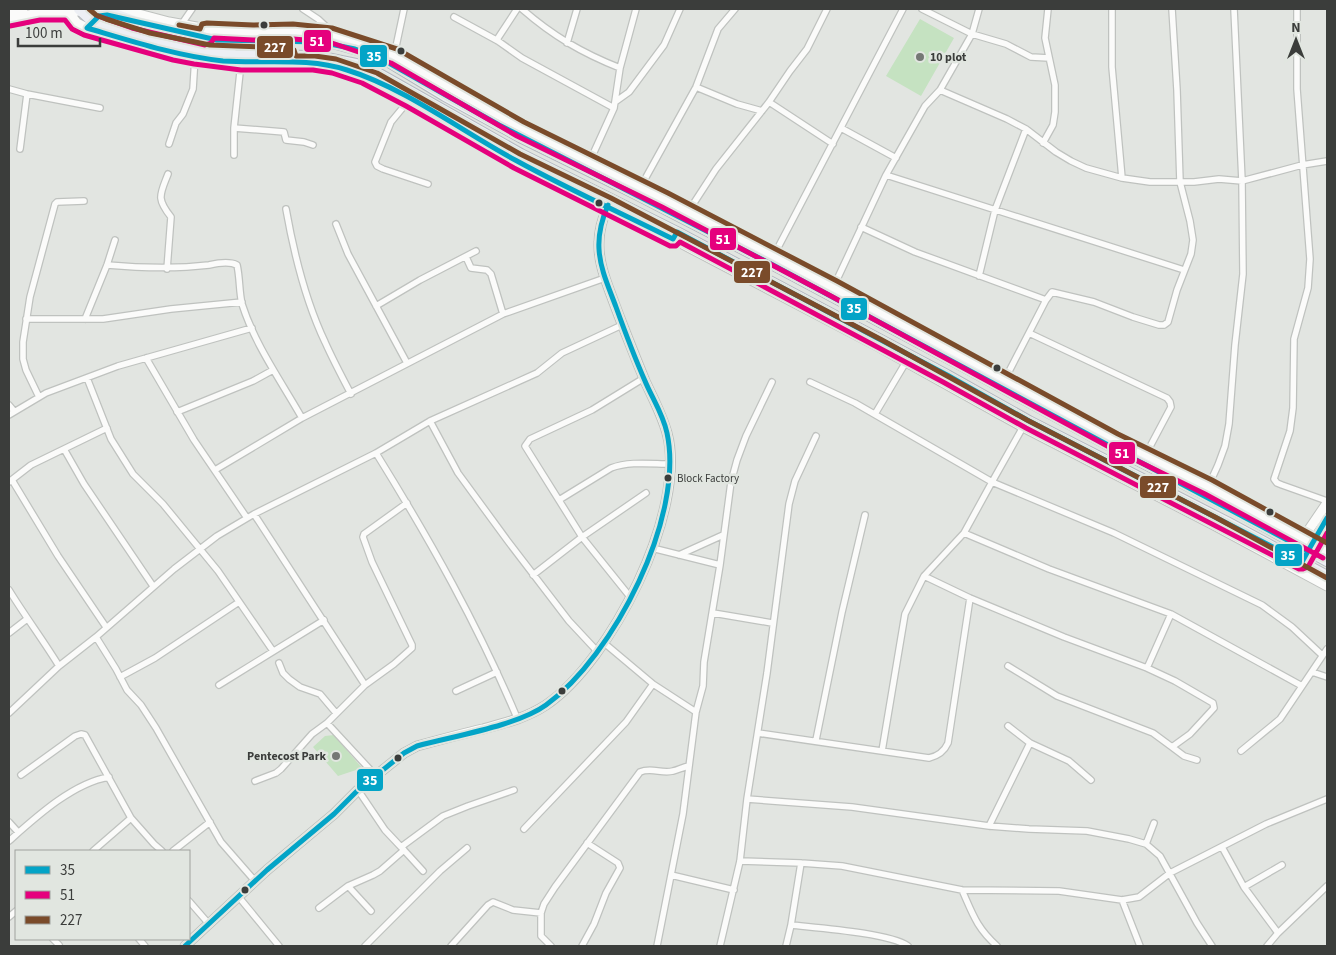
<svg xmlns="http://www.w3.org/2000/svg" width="1336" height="955" font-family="'Source Sans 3',sans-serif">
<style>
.pitch{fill:#c5e2c1}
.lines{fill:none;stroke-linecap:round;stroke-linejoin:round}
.street-casing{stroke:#bfc2bf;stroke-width:8}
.secondary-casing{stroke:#bfc2bf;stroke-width:11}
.primary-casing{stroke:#b4b8bf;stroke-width:12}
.street{stroke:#fbfbfa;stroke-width:5.5}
.secondary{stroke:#fbfbfa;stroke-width:9}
.primary{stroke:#edeff4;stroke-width:10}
.bus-1-casing{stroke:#e1e6e0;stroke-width:9}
.bus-2-casing{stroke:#e1e6e0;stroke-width:9}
.bus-3-casing{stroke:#e1e6e0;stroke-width:9}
.bus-1{stroke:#03a4c7;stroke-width:5}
.bus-2{stroke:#e5007d;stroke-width:5}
.bus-3{stroke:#7a4b2a;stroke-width:5}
.bus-dot{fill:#3b3d3b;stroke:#e1e6e0;stroke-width:2}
.poi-dot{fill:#757875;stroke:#e1e6e0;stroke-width:2}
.labels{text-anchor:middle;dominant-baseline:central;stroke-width:5;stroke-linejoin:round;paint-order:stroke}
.bus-label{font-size:11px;fill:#3b3d3b;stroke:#e1e6e0;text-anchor:start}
.poi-label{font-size:12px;font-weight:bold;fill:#3b3d3b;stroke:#e1e6e0;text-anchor:start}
.line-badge{stroke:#e1e6e0;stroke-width:2}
.badge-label{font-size:14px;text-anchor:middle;font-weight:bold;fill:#fff}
</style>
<rect width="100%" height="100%" fill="#e2e5e1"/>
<!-- pitch -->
<path class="pitch" d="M920 19 954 38 921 96 886 76Z
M334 735 362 768 338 776 313 747 325 736Z"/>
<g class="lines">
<!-- street casing -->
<g class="street-casing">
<path id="street" d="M303 9 318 19 334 34
M522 9C553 36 582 53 620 68
M922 9 972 34 1006 44 1031 57 1049 58
M1112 9V67L1122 178
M1297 9V89L1310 259 1308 288 1294 339 1293 408 1290 431 1274 479 1277 483 1282 485 1327 501
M454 17 498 41 522 58 614 108
M181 25 192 9
M498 41V38L517 9
M567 43 577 9
M394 56 404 9
M696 87 737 104 762 111
M9 89 27 94 100 108
M940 90 1007 119 1026 129 1056 152 1071 161 1086 168 1122 178 1150 182H1194L1219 179 1242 181 1302 165 1327 161
M410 99 391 122 375 162 377 166 383 169 428 184
M615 102 629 92 664 45 680 9
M769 102 833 144
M234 128 284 132 286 140 304 142 313 145
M841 128 896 158
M1043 143 1053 125 1055 112V85L1045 38 1048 9
M169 144 176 123 183 114 193 89 195 57
M20 149 27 94
M234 155V128L241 63
M589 163 614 108 620 68 636 9
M886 175 1184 270
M640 188 696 87 718 29 735 9
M286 209C294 254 305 300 325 342 333 360 342 377 351 394
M688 212 716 169 769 102 790 71 807 49 827 9
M336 224 348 254 407 363
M861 227 915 252 1046 300
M466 257 471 268 487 270 491 274 503 314
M773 257 903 9
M107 265C142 268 175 269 209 265 218 263 229 261 237 265 240 278 239 291 242 304 255 345 281 381 302 418
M167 269 171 217C156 198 160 195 168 174
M979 276 995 210 1026 129
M833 288 886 175 925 106 940 90 972 34 979 9
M376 306 420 280 476 251
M26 319H103L171 309 242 302
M85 319 107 265 115 240
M1029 333 1167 398 1170 402 1171 407 1145 456
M146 358 194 440 247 518
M87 378 111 439 133 474 163 504 218 571 273 651
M1004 381 1046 300 1052 292 1094 302 1133 317 1159 325H1164L1168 322 1177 290 1191 254 1193 240 1190 221 1180 182 1177 90 1172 9
M810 382 855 403 992 482 964 533 1049 569 1171 614 1302 686
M39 397 26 370 23 359V342L30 297 55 204 57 202 84 201
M9 405 14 411
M177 412 253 381 273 370
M875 414 906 362
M9 415 46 393 118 366 252 328
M430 421 458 473 507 540 569 621 597 651
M1023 427 992 482 1114 533 1262 605 1292 627 1322 655
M64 449 84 484 153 586
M376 453C430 540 478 625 518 720
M215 470 302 418 503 314 605 278
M12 480 58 556 106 627
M9 482 31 465 107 428
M1208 487 1218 465 1225 446 1229 424 1235 345 1243 274 1242 181 1234 9
M559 500 611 468C630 461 651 464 671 464
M254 514 365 685
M652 548 720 565
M679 555 723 535
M533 575 582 537 646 493
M924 576 970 598 1064 637 1147 668 1175 681 1213 703 1214 708 1190 734 1172 747 1153 733 1057 696 1008 666
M9 590C25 616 43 640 59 666
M631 598 582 537 525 446 530 439 592 410 644 378
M713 613 772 623
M9 633 27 619
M96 637 116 669 127 690 141 705 156 728 221 842 255 881
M603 642 653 684 696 712
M279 663 283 673 289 679 300 687 320 694 336 713
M1147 668 1171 614
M1312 672 1327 677
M120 677 155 658 239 602
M219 685 324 620
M456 691 497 672
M9 713 59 666 96 637 174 569 217 536 254 514 376 453 430 421 537 373 562 353 622 325
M327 723 376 776
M1008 726 1030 743 1069 761 1091 780
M758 733 929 758C938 756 944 752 948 743L970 598
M816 740 842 612 865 515
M1172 747 1184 756 1197 760
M882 751 905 614 924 576 964 533
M1241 751 1280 719 1327 649
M21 775 75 736 81 734 85 735 131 818 154 844 162 851
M255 781 276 773 281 769 312 734 327 723 365 685 394 664 412 648V645L372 562 363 537 364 534 407 503
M358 790 385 830 401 847 443 816 468 806 514 790
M747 799 852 807 989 826 1029 829 1087 831 1129 839 1146 844 1160 856 1197 923 1212 946
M9 822 18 832
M989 826 1030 743
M524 829 626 722 653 684
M9 841C36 817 73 783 109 777
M1146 844 1154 823
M1222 847 1244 887 1278 933
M402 848 423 871
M93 851 131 818
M173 851 210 822
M740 861 801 863 842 866 962 890 1059 891 1122 900 1139 897 1170 873 1266 824 1327 799
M671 875 734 890
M348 886 371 911
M1244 887 1282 865
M962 890C973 915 977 928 997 946
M238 896 279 946
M1122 900 1140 946
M189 901 209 924
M319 908 348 886 373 875 380 871 404 850
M541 913V936L551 946
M9 917 16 911
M791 925C818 928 889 933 908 946
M53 939 59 945
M139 939 145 946
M365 946 440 871 467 848
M451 946 488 905 493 902 513 910 541 913 544 904 555 887 640 772C651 767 662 774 673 771 678 770 683 767 689 766
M582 946 594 924 606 893 620 868 618 863 587 843
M657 946 683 814 696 712 703 686 704 662 720 565 731 482 737 460 746 436 772 382
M720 946 740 861 747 799 767 673 789 504 795 481 816 436
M786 946 791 925 801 863
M1267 946 1278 933 1327 886"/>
</g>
<!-- secondary casing -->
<g class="secondary-casing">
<path id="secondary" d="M66 9 77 23 87 28 175 53 195 57 241 63H314L334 66 365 76 410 99 517 161 608 205 879 347 1023 427 1212 524 1327 586
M120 9 169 22 224 32 253 33 293 31 331 35 394 56 520 129 665 200 833 288 1115 441 1208 487 1327 551
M9 13 23 9
M9 19 39 13 68 12 100 9
M1324 526V537L1327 545
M1291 556 1327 503
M1302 562 1327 518
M185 946 267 870 334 814 358 790 404 753 417 746C439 740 461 734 483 729 505 723 526 718 546 705 610 662 688 510 667 433 662 415 653 398 645 381 634 354 623 327 613 300 606 281 598 262 599 242 599 229 603 217 608 205"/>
</g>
<!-- primary casing -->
<g class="primary-casing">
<path id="primary" d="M79 9 92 21 103 26 148 40 209 52 235 55 317 56 356 64 376 72 521 154 677 232 947 375 1029 421 1227 522 1327 576
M100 9 134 21 206 38 245 41 295 39 329 42 358 50 389 62 445 96 520 137 636 194 760 258 957 363 1112 447 1231 508 1327 561"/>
</g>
<!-- street -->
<use href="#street" class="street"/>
<!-- secondary -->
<use href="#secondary" class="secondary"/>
<!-- primary -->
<use href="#primary" class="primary"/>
<!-- bus-1 casing -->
<g class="bus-1-casing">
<path id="bus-1" d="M107 15 217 40 320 42 355 49 380 58 499 125 771 264 1108 445 1308 551 1302 562 1029 421 947 375 677 232 673 239C621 213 568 189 517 161 463 132 405 88 347 70 307 57 264 64 223 61 177 56 131 41 87 28L99 16Z
M1308 551 1327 518
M185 946 267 870 334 814 358 790 404 753 417 746C453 736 517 726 546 705 614 656 685 516 667 433 663 414 652 398 645 381 634 356 625 332 616 307 609 288 600 269 599 249 598 233 602 219 608 205"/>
</g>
<!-- bus-2 casing -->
<g class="bus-2-casing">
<path id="bus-2" d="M98 16 132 28 205 45 211 43 214 38 253 40 293 39 329 42 391 63 517 136 662 207 829 295 1111 448 1205 494 1323 558
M10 26 40 20H65L72 29 84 35 173 60 194 64 241 70H313L332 73 362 83 406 106 514 168 670 246H676L680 242 943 382 1026 428 1299 569H1303L1308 567 1327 533"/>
</g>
<!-- bus-3 casing -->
<g class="bus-3-casing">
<path id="bus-3" d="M89 9 96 15 106 19 150 33 210 45 261 47H288L294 50 296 56H315L336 59 377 73 520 154 611 198 882 340 1027 420 1215 517 1327 578
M179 25 200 29 202 24 207 23 253 25 293 24 332 28 397 49 524 122 668 193 837 281 1118 434 1212 480 1327 543"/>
</g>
<!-- bus-1 -->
<use href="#bus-1" class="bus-1"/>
<!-- bus-2 -->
<use href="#bus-2" class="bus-2"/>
<!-- bus-3 -->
<use href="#bus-3" class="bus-3"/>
</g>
<!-- markers -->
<g class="bus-dot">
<circle cx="264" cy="25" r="4.5"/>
<circle cx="401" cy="51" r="4.5"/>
<circle cx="599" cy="203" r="4.5"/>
<circle cx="997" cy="368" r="4.5"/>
<circle cx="668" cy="478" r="4.5"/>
<circle cx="1270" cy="512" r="4.5"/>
<circle cx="562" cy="691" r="4.5"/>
<circle cx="398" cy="758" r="4.5"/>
<circle cx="245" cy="890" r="4.5"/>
</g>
<g class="poi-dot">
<circle cx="920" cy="57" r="5"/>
<circle cx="336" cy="756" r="5"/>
</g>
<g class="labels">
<!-- bus labels -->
<g class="bus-label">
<text x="677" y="478">Block Factory</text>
</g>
<!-- poi labels -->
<g class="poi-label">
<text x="930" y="57">10 plot</text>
<text x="326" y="756" text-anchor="end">Pentecost Park</text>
</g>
</g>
<g class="line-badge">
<rect x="303" y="29" width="29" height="24" rx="5" fill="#e5007d"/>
<rect x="256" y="35" width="38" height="24" rx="5" fill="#7a4b2a"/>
<rect x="359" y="44" width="29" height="24" rx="5" fill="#03a4c7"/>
<rect x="709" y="227" width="28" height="24" rx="5" fill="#e5007d"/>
<rect x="733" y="260" width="38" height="24" rx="5" fill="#7a4b2a"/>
<rect x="840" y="297" width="28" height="24" rx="5" fill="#03a4c7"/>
<rect x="1108" y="441" width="28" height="24" rx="5" fill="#e5007d"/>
<rect x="1139" y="475" width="38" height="24" rx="5" fill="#7a4b2a"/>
<rect x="1274" y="543" width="29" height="24" rx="5" fill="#03a4c7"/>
<rect x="356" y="768" width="28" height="24" rx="5" fill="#03a4c7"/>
</g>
<g class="badge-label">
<text x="317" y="46">51</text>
<text x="275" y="52">227</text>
<text x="374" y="61">35</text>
<text x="723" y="244">51</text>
<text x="752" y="277">227</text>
<text x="854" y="313">35</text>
<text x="1122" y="458">51</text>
<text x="1158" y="492">227</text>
<text x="1288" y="560">35</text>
<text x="370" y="785">35</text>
</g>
<!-- border -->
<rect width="1336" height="955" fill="none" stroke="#3b3d3b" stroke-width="20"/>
<!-- legend -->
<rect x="15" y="850" width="175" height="90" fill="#e1e6e0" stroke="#9fa29e"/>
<rect x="25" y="866" width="25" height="8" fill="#03a4c7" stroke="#9fa29e"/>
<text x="60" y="875" font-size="15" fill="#3b3d3b">35</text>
<rect x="25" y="891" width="25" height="8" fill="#e5007d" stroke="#9fa29e"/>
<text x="60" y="900" font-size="15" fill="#3b3d3b">51</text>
<rect x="25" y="916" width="25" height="8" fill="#7a4b2a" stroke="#9fa29e"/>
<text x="60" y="925" font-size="15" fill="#3b3d3b">227</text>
<!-- north arrow -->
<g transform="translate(1296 40)" stroke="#e1e6e0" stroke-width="4" paint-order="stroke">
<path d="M0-4L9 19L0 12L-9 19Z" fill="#3b3d3b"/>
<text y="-8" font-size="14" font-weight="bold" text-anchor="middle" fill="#3b3d3b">N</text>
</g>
<!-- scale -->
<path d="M18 38v8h82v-8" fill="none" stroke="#3b3d3b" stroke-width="2.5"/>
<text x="25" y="38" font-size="15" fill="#3b3d3b" stroke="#e1e6e0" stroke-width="4" paint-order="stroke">100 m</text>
</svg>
